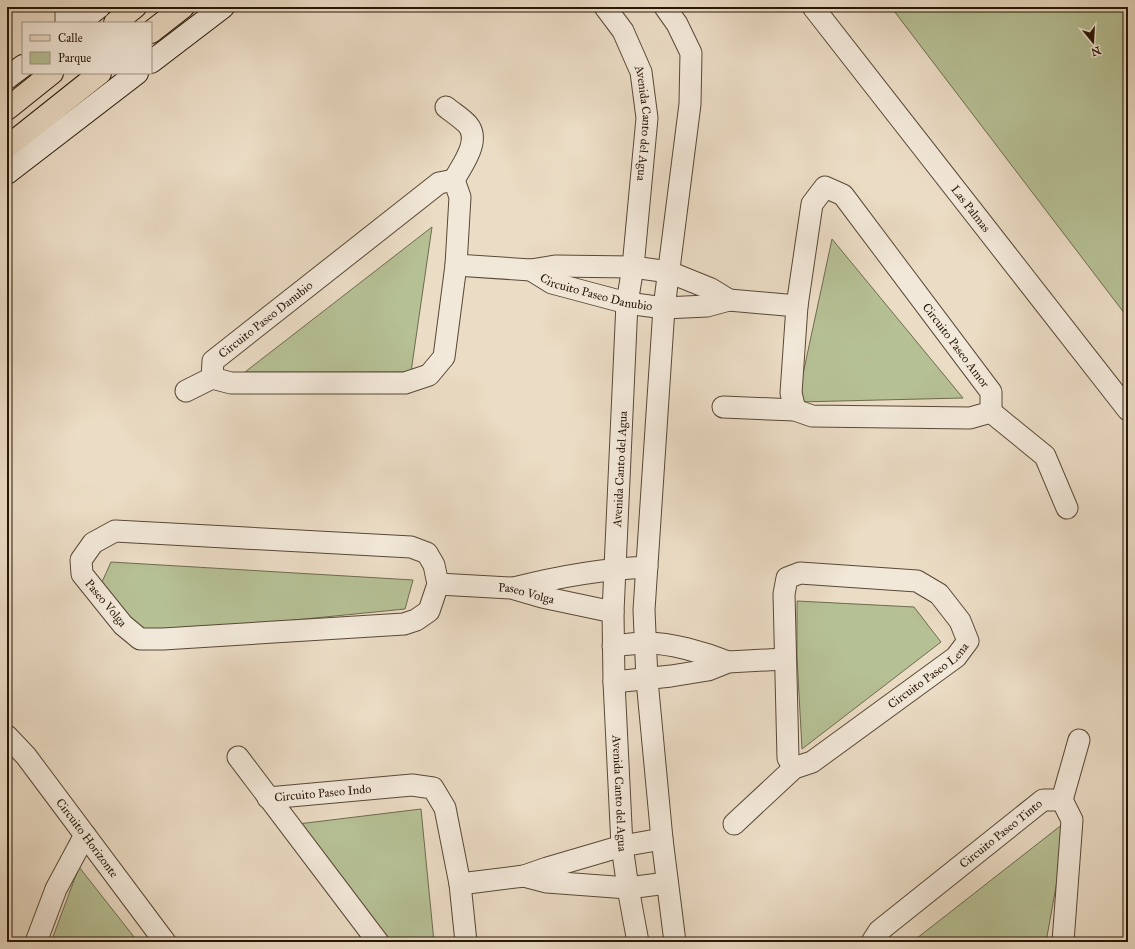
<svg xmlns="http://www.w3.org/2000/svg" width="1135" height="949" font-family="'IM FELL Great Primer',serif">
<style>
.green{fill:#b6c095;stroke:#6e6b4e}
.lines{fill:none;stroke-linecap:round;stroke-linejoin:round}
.street-casing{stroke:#584836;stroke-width:23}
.secondary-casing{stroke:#271606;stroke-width:24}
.primary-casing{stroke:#271606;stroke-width:24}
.street{stroke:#f2e8d9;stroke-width:21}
.secondary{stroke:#f2e8d9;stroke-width:22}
.primary{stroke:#ebdcc5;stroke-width:22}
.labels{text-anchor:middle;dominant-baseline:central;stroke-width:3.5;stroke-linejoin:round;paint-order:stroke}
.street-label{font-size:12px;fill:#271606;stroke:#f2e8d9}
</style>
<rect width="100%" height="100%" fill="#ebdcc5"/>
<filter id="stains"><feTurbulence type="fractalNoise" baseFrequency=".005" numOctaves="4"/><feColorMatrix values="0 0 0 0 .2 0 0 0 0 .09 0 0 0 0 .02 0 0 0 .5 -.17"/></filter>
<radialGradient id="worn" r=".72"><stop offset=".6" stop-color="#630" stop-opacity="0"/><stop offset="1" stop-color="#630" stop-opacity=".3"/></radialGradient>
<!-- green -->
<path class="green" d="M891 7H1128V318Z
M432 227 411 372H245Z
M832 239 963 398 797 402Z
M111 562 413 580 405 609 144 635 102 582Z
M797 601 914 607 941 642 802 749 797 657Z
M421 809 434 942H390L298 824Z
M1068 820 1046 942H912Z
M79 867 138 942H51Z"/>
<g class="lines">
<!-- street casing -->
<g class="street-casing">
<g id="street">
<path id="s1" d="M605 7 623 31 641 72 647 118 633 267 627 303 613 612 614 682 622 846 628 888 638 942"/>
<path d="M665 7 677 24 691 53 690 104 664 308 644 610 647 680 662 839 675 942"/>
<path id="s2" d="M813 7 1128 410"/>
<path d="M66 23V7"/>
<path d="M446 107C453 113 462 118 468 125 481 141 462 165 454 180"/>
<path d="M456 265 531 270 555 266 633 267 669 272 711 289 729 300"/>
<path id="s3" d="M531 270 552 283 627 303 664 308 707 306 729 300 797 306"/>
<path d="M212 378 231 383H405L429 375 444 357 456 265 460 197 454 180"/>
<path id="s4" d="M212 378 213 361 439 183 454 180"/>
<path d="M186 391 212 378"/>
<path d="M723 407 795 410 812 416 970 418 991 412"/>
<path id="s5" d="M795 410 791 393 797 306 812 204 825 187 843 195 991 392V412"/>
<path d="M991 412 1045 456 1067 508"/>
<path d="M115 531 411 547 427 553 434 565 438 584 429 611 416 620 404 624 163 639H140L123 625 82 574 81 560 93 543Z"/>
<path id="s6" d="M438 584 511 588 542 597 613 612"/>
<path d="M514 588C557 577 602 569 647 567"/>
<path d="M613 646C624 645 634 643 644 643 669 642 705 653 728 662"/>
<path d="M614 682 671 676 708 670 728 662 785 659"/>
<path id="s7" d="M7 736 26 756 165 942"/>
<path d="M238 757 378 942"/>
<path id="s8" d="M268 798 412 785 433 788 445 808 460 884 466 942"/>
<path d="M1062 800 1072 820 1063 942"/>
<path d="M1062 800 1079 740"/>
<path id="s9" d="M734 824 794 768 812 762 956 657 968 641 960 621 939 594 917 581 800 573 787 578 784 594 788 758 794 768"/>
<path d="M524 876 547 882 628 888 667 883"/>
<path d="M460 884 524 876 547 868 622 846 662 839"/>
<path d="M36 942 56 889 85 835"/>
<path id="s10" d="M872 942 879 931 1043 800H1062"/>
</g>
</g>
<!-- secondary casing -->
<g class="secondary-casing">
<path id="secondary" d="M78 23 99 7
M151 62 223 7
M7 78 23 66
M7 173 137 73"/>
</g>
<!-- primary casing -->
<g class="primary-casing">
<path id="primary" d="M115 23 135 7
M151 32 183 7
M7 109 52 73
M7 147 100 73"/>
</g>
<!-- street -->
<use href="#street" class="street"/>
<!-- secondary -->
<use href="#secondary" class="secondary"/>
<!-- primary -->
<use href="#primary" class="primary"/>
</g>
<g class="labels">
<!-- street labels -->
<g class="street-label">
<text stroke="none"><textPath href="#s1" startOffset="126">Avenida Canto del Agua</textPath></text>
<text stroke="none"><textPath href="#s2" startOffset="256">Las Palmas</textPath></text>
<text stroke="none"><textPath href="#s3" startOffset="70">Circuito Paseo Danubio</textPath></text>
<text stroke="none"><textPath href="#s4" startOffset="84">Circuito Paseo Danubio</textPath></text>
<text stroke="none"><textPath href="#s5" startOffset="437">Circuito Paseo Amor</textPath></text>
<text transform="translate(620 469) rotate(-87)">Avenida Canto del Agua</text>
<text stroke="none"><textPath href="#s6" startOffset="89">Paseo Volga</textPath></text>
<text transform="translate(106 603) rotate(50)">Paseo Volga</text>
<text stroke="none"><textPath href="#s9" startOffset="246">Circuito Paseo Lena</textPath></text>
<text stroke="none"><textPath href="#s8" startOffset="55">Circuito Paseo Indo</textPath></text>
<text stroke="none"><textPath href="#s1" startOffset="798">Avenida Canto del Agua</textPath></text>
<text stroke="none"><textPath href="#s10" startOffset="169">Circuito Paseo Tinto</textPath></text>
<text stroke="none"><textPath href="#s7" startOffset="130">Circuito Horizonte</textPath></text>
</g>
</g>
<!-- margin -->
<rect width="1135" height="949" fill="none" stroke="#ebdcc5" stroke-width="24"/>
<rect x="8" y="8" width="1119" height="933" fill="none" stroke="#271606" stroke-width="2"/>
<rect x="12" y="12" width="1111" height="925" fill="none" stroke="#271606"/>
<!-- legend -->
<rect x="22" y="22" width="130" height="52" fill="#f2e8d9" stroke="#a19485"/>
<rect x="30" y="35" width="20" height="6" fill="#ebdcc5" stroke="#a19485"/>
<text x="58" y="42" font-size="12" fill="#271606">Calle</text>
<rect x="30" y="52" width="20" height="12" fill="#b6c095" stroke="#a19485"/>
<text x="58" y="62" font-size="12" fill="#271606">Parque</text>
<!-- north arrow -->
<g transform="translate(1093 42) rotate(162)" stroke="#f2e8d9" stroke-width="3" paint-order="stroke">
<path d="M0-3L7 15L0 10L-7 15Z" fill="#271606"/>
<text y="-6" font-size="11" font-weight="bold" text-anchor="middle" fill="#271606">N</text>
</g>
<rect width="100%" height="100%" filter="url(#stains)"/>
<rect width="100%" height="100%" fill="url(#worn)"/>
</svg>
